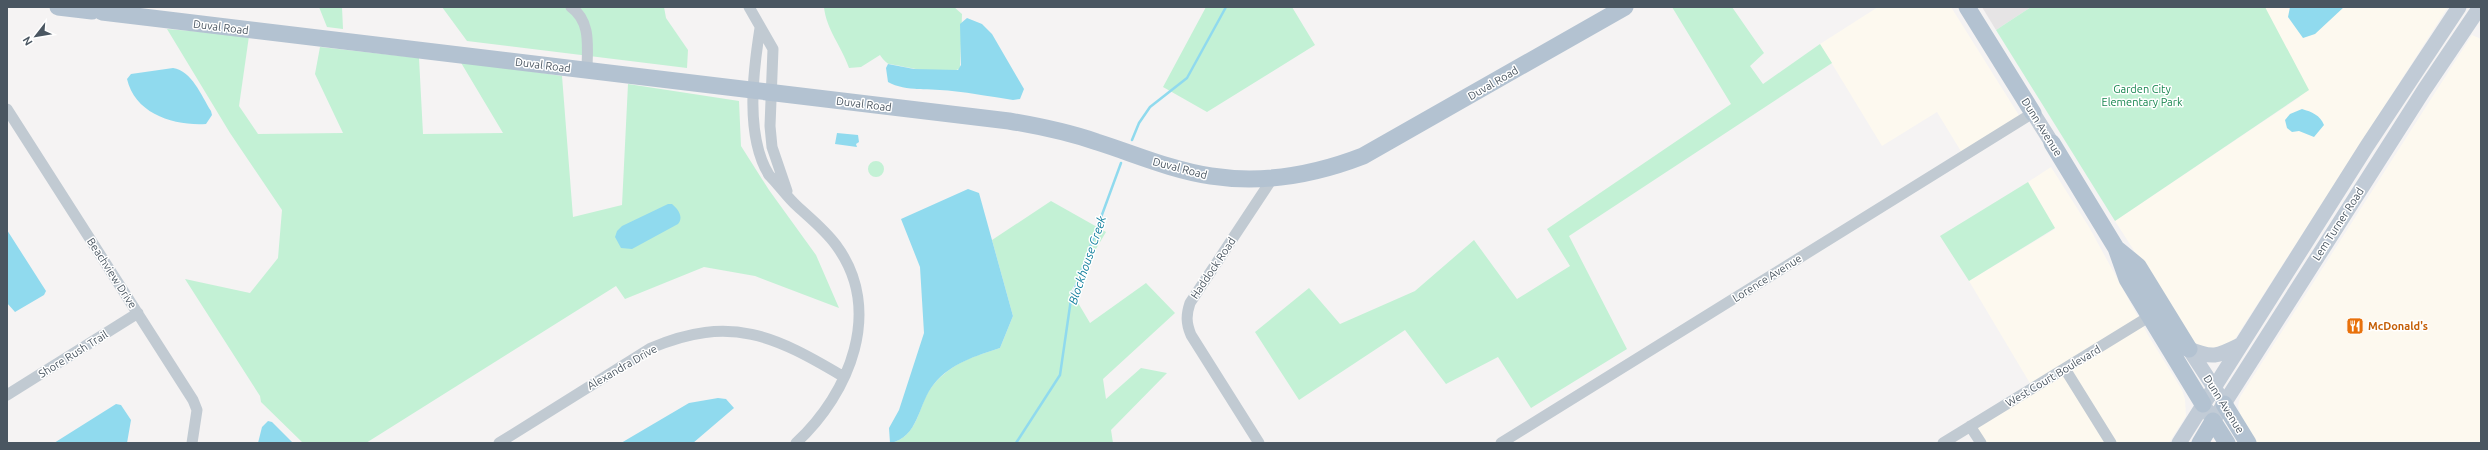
<svg xmlns="http://www.w3.org/2000/svg" width="2488" height="450" font-family="Ubuntu,sans-serif">
<style>
.commercial{fill:#fdf9ef}
.education{fill:#e6e4e5}
.green{fill:#c3f1d5}
.water{fill:#90daee}
.lines{fill:none;stroke-linecap:round;stroke-linejoin:round}
.stream{stroke:#90daee;stroke-width:2.5}
.street{stroke:#c1cad2;stroke-width:11}
.secondary{stroke:#c1cbd6;stroke-width:15}
.primary{stroke:#b3c2d1;stroke-width:17}
.labels{text-anchor:middle;dominant-baseline:central;stroke-width:3;stroke-linejoin:round;paint-order:stroke}
.street-label{font-size:11px;fill:#4a5661;stroke:#fff}
.park-label{font-size:11px;fill:#17864f;stroke:#fff}
.food-label{font-size:11px;font-weight:bold;fill:#c56008;stroke:#fff;text-anchor:start}
.water-label{font-size:12px;font-style:italic;fill:#0c7c9b;stroke:#fff}
</style>
<rect width="100%" height="100%" fill="#f5f3f3"/>
<!-- commercial -->
<path class="commercial" d="M1878 7H1951L2020 117 1962 153 1937 112 1882 146 1820 44Z
M2265 7H2448L2233 342 2210 352 2193 342 2115 221 2300 97Z
M2472 35 2481 39V443H2256L2241 416 2238 406 2240 397Z
M2051 167 2089 227 2148 335 2182 390 2185 399 2186 416 2169 443H1977L1965 425 2031 385 1969 281 2055 229 2028 182Z"/>
<!-- education -->
<path class="education" d="M1982 7H2031L1996 30Z"/>
<!-- green -->
<path class="green" d="M319 7H342L343 29 327 27Z
M442 7H664L666 18 688 50 687 68 467 41Z
M824 7H954L962 14 960 68C948 78 904 66 889 64 886 63 882 58 880 55L861 67 849 68C842 47 826 29 824 7Z
M1206 7H1292L1315 45 1207 112 1163 87Z
M1672 7H1732L1764 53 1750 66 1763 84 1820 44 1832 63 1569 236 1627 349 1531 408 1498 357 1446 384 1405 330 1299 400 1255 332 1309 288 1340 324 1415 291 1474 240 1517 299 1570 266 1547 229 1731 104Z
M2031 7H2265L2309 90 2115 221 1996 30Z
M167 29 249 36 239 106 258 134 343 133 315 74 320 47 419 58 423 134 503 133 460 61 562 76 573 217 622 205 628 84 739 101 741 146 769 190 816 255 839 308 755 276 704 267 625 299 616 286 366 443H303L261 402 260 396 185 279 250 293 278 258 282 210 230 133Z
M868 169a8 8 0 1 1 16 0a8 8 0 1 1-16 0Z
M2028 182 2055 228 1969 281 1940 236Z
M1051 201 1106 232 1071 291 1090 323 1146 283 1175 313 1103 379 1106 399 1141 368 1167 373 1111 430 1113 443H891C921 435 917 403 934 384 953 362 975 356 1000 348L1013 316 992 240Z"/>
<!-- water -->
<path class="water" d="M2290 7H2344L2315 34 2303 38 2288 17Z
M967 18 982 24 992 34 1024 89 1020 99 1013 100C993 97 972 93 952 91 931 88 906 92 888 82L886 68 888 64 914 69 958 70 961 65 960 24Z
M173 68C192 71 201 95 211 111L212 115 206 124C174 126 135 114 127 79L131 74Z
M2302 109C2312 112 2320 115 2324 125L2314 137 2299 131 2292 132 2287 128 2285 120 2290 114Z
M837 133 858 135 859 142 856 144 857 147 835 144Z
M968 189 979 193 1013 316 1000 348C976 356 951 363 934 384 918 403 919 438 890 443L889 428 899 410 924 333 920 267 901 219Z
M668 204H672C678 209 684 217 678 224L632 249 621 248 615 237 617 231 622 226Z
M7 230 46 291 44 295 15 312 7 303Z
M718 398 726 399 734 408 693 443H621L689 403Z
M116 404 121 405 131 420 127 443H54Z
M268 421 272 422 293 443H258L262 427Z"/>
<g class="lines">
<!-- stream -->
<path class="stream" d="M1132 140 1139 123 1150 107 1187 78 1226 7
M1016 443 1060 375 1071 299 1121 163"/>
<!-- street -->
<path class="street" d="M571 7C592 22 587 48 587 71
M749 7 773 49 770 126 772 147 787 191
M760 28C753 72 745 136 769 175 779 185 787 197 797 206 811 219 825 230 836 245 884 310 850 393 796 443
M7 109 193 400 197 410 192 443
M2065 369 2111 443
M7 395 138 313
M1970 426 1981 443
M499 443 651 348C731 314 775 336 844 377
M1259 443 1191 335C1186 323 1186 315 1190 303L1272 179
M1501 443 2033 113
M1943 443 2155 313"/>
<!-- secondary -->
<path class="secondary" d="M2033 113 2052 143
M2189 349 2219 395
M2189 349C2213 359 2218 356 2240 345
M2207 410 2213 421 2424 90 2480 7
M2179 443 2367 146 2459 7"/>
<!-- primary -->
<path class="primary" d="M58 7 92 11
M1967 7 2033 113
M102 12 1009 121C1039 126 1068 132 1097 142 1135 154 1171 170 1211 176 1263 184 1314 175 1363 156L1625 7
M2052 143 2116 248 2127 279 2203 404
M2116 248 2138 266 2189 349
M2224 404 2248 443
M2200 443 2213 421 2227 443"/>
</g>
<!-- icons -->
<defs>
<g id="restaurant-square" transform="scale(0.9)"><rect x="-9" y="-9" width="18" height="18" rx="4" fill="#e8710a" stroke="#fff"/><path d="M-5-6h1v4h1v-4h1v4h1v-4h1v5L-1.5 .5V6h-2V.5L-5-1ZM5-6V6H3V1.5H1.5Q1.5-4 5-6Z" fill="#fff"/></g>
</defs>
<g fill-rule="evenodd">
<use href="#restaurant-square" x="2355" y="326"/>
</g>
<g class="labels">
<!-- street labels -->
<g class="street-label">
<text transform="translate(221 27) rotate(7)">Duval Road</text>
<text transform="translate(543 65) rotate(7)">Duval Road</text>
<text transform="translate(1493 83) rotate(-30)">Duval Road</text>
<text transform="translate(864 104) rotate(7)">Duval Road</text>
<text transform="translate(2042 127) rotate(58)">Dunn Avenue</text>
<text transform="translate(1180 168) rotate(15)">Duval Road</text>
<text transform="translate(2338 224) rotate(-57)">Lem Turner Road</text>
<text transform="translate(1213 268) rotate(-56)">Haddock Road</text>
<text transform="translate(112 273) rotate(57)">Beachview Drive</text>
<text transform="translate(1767 278) rotate(-32)">Lorence Avenue</text>
<text transform="translate(73 354) rotate(-32)">Shore Rush Trail</text>
<text transform="translate(622 367) rotate(-30)">Alexandra Drive</text>
<text transform="translate(2053 376) rotate(-31)">West Court Boulevard</text>
<text transform="translate(2224 404) rotate(58)">Dunn Avenue</text>
</g>
<!-- park labels -->
<g class="park-label">
<text x="2142" y="89">Garden City<tspan x="2142" dy="13">Elementary Park</tspan></text>
</g>
<!-- food labels -->
<g class="food-label">
<text x="2368" y="326">McDonald's</text>
</g>
<!-- water labels -->
<g class="water-label">
<text transform="translate(1087 260) rotate(-71)">Blockhouse Creek</text>
</g>
</g>
<!-- border -->
<rect width="2488" height="450" fill="none" stroke="#4a5661" stroke-width="16"/>
<!-- north arrow -->
<g transform="translate(36 36) rotate(239)" stroke="#ffffff" stroke-width="3" paint-order="stroke">
<path d="M0-3L7 15L0 10L-7 15Z" fill="#4a5661"/>
<text y="-6" font-size="11" font-weight="bold" text-anchor="middle" fill="#4a5661">N</text>
</g>
</svg>
